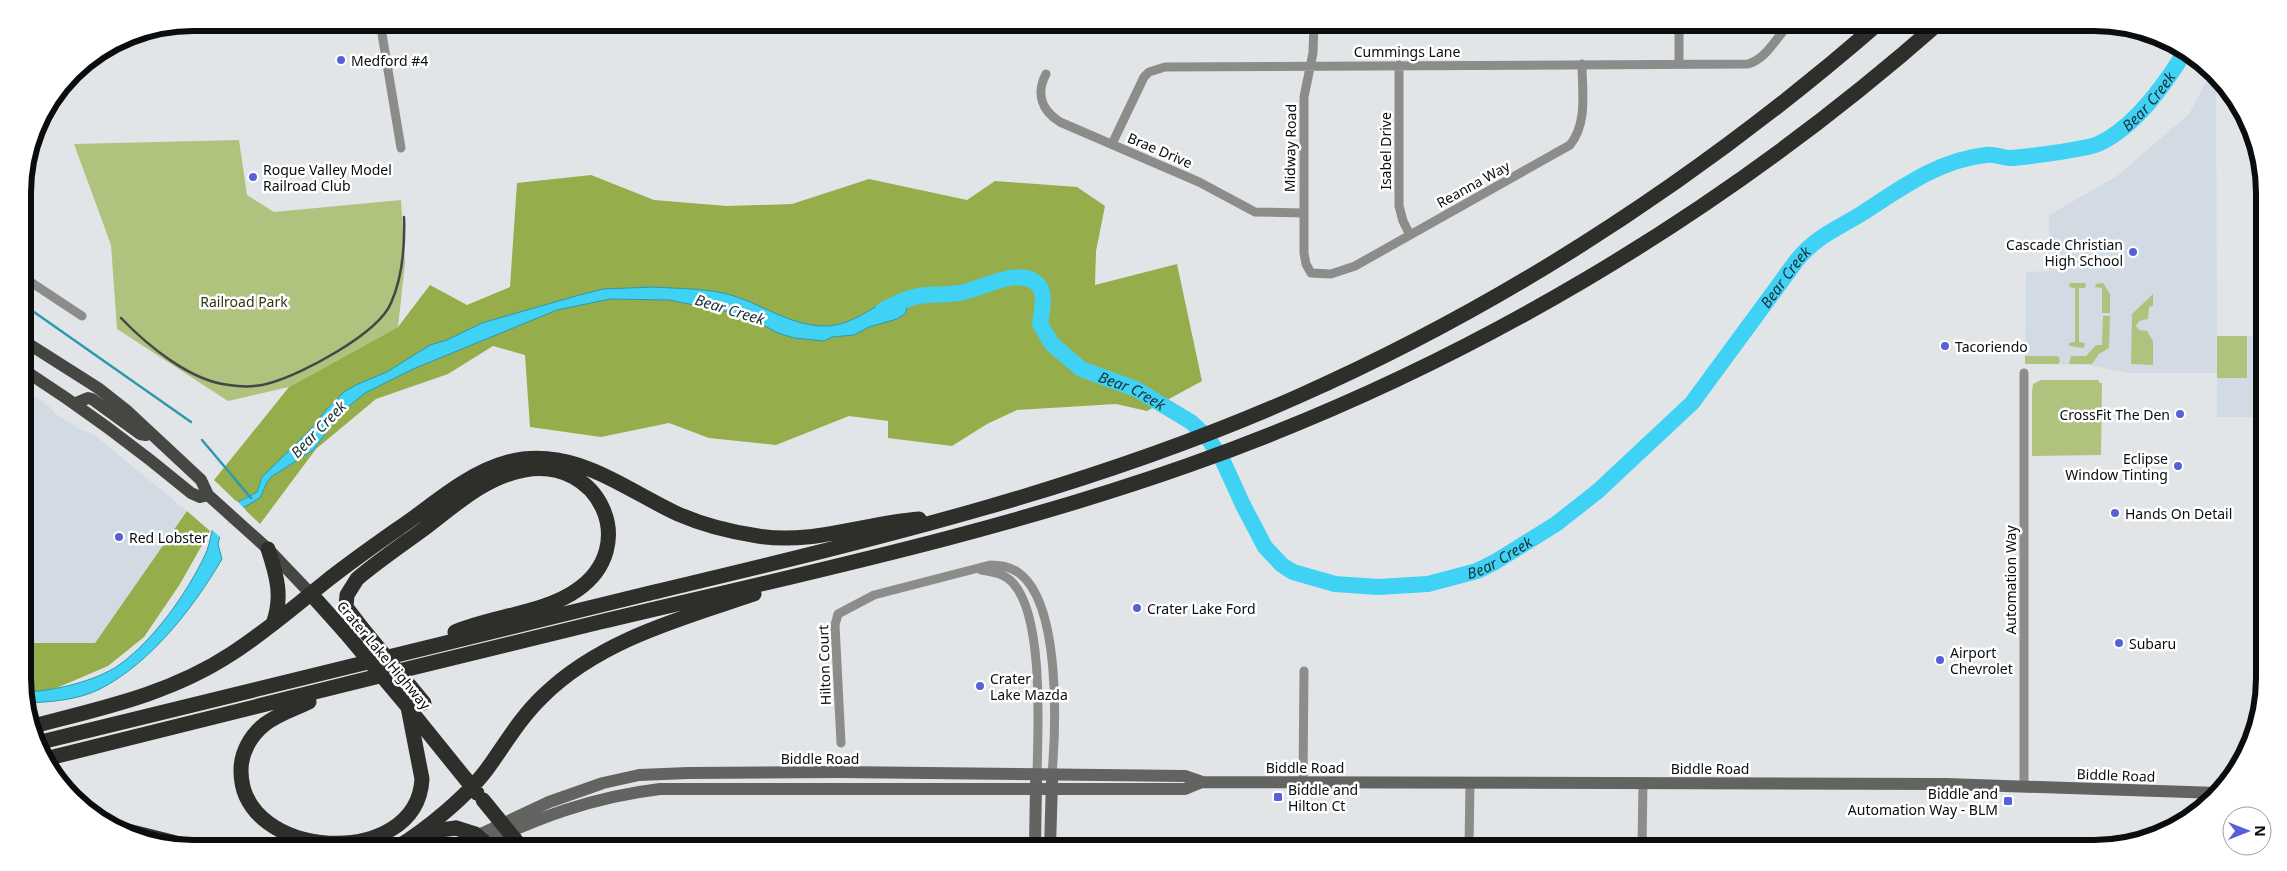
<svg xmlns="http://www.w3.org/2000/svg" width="2287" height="871" font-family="'Noto Sans',sans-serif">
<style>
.built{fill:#d2dbe4}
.green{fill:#afc27e}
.forest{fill:#95ad4a}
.water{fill:#3fd2f4;stroke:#2f97af}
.pier{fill:#e2e5e8}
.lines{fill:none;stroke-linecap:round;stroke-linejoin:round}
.stream{stroke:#2f97af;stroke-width:2.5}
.river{stroke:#3fd2f4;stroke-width:16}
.street{stroke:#8c8d8b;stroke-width:9}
.secondary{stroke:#636361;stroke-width:12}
.primary{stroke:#464643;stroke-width:12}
.highway{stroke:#2e2e2b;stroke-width:15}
.rail{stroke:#444647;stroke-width:2.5}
.highway-bridge{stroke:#2e2e2b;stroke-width:15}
.poi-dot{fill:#5760d7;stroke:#fff;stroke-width:2}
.labels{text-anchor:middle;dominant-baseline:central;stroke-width:5;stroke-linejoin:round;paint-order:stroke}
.street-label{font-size:14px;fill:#0b0c0d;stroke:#fff}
.poi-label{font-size:14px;fill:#0b0c0d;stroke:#fff;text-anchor:start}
.park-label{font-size:14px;fill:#2d370d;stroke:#fff}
.water-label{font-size:15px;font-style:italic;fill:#182f36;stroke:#fff}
.rim{fill:none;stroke:#0b0c0d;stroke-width:6}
</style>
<rect width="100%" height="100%" fill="#e2e5e8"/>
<!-- built -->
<path class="built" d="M2211 73 2216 77 2217 336H2263L2264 417H2217V373H2129L2089 365 2025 364 2026 272 2049 271V215L2117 176 2189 114Z
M24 389 50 407 56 414 81 430 92 433 187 511 95 643H25Z"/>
<!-- green -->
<path class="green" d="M239 140 247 195 274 212 401 200 405 263 398 327 289 387 228 401 117 329 111 245 74 144Z
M2070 283H2085L2086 285 2085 288H2079V342L2085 343 2084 348 2069 346V343L2075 342V288L2069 287Z
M2103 283 2110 294V313H2102V288L2095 287 2096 284Z
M2153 294V306L2149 307 2148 319 2139 321 2136 326 2139 330 2147 331 2153 341V365L2131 364 2132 314Z
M2103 316H2110L2109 348 2099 354 2092 364H2069L2071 356H2086L2096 345H2102Z
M2217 336H2247V378H2217Z
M2025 356H2056L2059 357 2060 361 2058 364H2025Z
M2041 380H2099V383H2102L2101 455 2032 456V391L2033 384Z"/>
<!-- forest -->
<path class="forest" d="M591 175 654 200 727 206 792 204 869 179 967 200 995 181 1077 187 1105 206 1096 251 1095 285 1177 264 1202 381 1147 411 1116 404 1017 410 987 424 952 446 888 438V421L849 416 776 445 709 438 669 423 601 437 530 427 525 355 493 346 448 374 376 399 316 449 260 524 214 480 289 387 398 327 430 285 467 305 510 287 517 183Z
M187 511 210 531 180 584 144 637 108 666 40 695 26 699 25 643H95Z"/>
<!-- water -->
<path class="water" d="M654 287C680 289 710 288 734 296 765 306 792 326 825 326 855 326 873 303 900 297L907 305 906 313 897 319 869 327 854 335 832 337 824 341 794 338 778 333 745 315 669 300 610 299 557 310 413 369 365 393 343 411 313 450 271 477 267 482 260 498 239 510 221 532 218 544 222 559C194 607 151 663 100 689 78 700 51 702 26 703V692C54 691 96 681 119 665 154 640 187 593 205 555 212 541 210 525 221 513 230 504 246 499 257 492L262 477 311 429 326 410 344 392 356 385 387 372 430 345 447 340 482 323 576 296 603 289Z"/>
<!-- pier -->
<path class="pier" d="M237 501 246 510 234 516 229 522 222 539 210 528V525L220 510Z"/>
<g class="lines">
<!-- stream -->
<path class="stream" d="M24 305 191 422
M202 440 251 498"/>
<!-- river -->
<path class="river" id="s1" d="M883 310C895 304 906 298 919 296 934 293 949 296 964 292 984 288 1023 264 1040 287 1046 297 1041 314 1040 324L1052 344 1081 369 1136 389 1191 422 1207 437 1222 459 1243 505 1265 547 1282 565 1293 572 1335 584 1378 587 1428 584 1477 571 1495 562 1556 524 1598 491 1692 403 1797 260C1817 236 1835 230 1861 214 1900 189 1938 160 1986 155 1994 154 2001 157 2009 158 2021 158 2087 149 2098 144 2134 128 2163 87 2183 55"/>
<!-- street -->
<path class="street" d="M380 22 401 148
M1314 22 1313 53 1304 97V253L1306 264 1311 273 1331 274 1355 266 1570 145C1588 123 1582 91 1582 64
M1679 64V22
M1399 65V206L1403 221 1410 235
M1046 74C1036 93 1041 110 1060 122L1199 182 1255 212 1303 213
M1112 144 1144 77 1149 72 1165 67 1748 64C1767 59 1777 36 1791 22
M23 277 82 316
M981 570C993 572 1004 573 1013 583 1044 617 1038 728 1037 774
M841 743 835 625 838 614 874 595 990 565C1000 565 1011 567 1019 573 1061 604 1056 727 1052 774
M1303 782 1304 671
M2024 787V373
M1469 848 1470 782
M1642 848 1643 783"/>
<!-- secondary -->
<path class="secondary" d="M451 848 549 802 603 783 639 775 688 773 839 772 1185 776 1202 782 1946 784 2218 793
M475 848C536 818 592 797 660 789H1185L1202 782
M1035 848 1036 782
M1050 848 1052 781"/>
<!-- primary -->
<path class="primary" d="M24 341 98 388 126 410 201 480 208 495 268 549 311 594
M24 370C83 408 137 448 191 493L200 497 208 495
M76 403 88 398 92 399 140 434 146 435"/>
<!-- highway -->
<path class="highway" d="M268 549C277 576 283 597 273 624
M311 594 345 632
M362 628 346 607 347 595 357 579C377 562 399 547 421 531 452 508 484 477 524 470 599 456 641 546 577 590 545 613 492 616 455 632
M309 702C294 709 278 714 265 724 251 735 241 752 241 770 240 861 417 871 422 779L408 707
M410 710 477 793
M33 726C102 708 170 694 231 654 264 633 294 607 324 583 354 559 385 538 416 516 444 495 474 471 508 462 572 445 624 489 678 514 703 525 731 532 758 536 812 545 866 523 919 519
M41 742C243 693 444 643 646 594 868 541 1090 489 1299 396 1511 302 1705 174 1880 22
M49 758C233 713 416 666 600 622 797 575 997 533 1189 465 1464 368 1721 215 1940 22
M124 830 196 848
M416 845 440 830 456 828
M396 848C426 830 470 794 490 765 507 741 521 717 543 696 600 640 680 619 754 594"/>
<!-- rail -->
<path class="rail" d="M121 318C147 345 190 381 229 385 242 387 257 387 270 383 302 374 378 334 391 303 403 276 405 247 404 217"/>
<!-- highway-bridge -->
<path class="highway-bridge" d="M362 628 424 703
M345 632 408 707
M483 800 522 848
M456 828 475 834 491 848"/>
</g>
<!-- markers -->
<g class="poi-dot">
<circle cx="341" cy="60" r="5"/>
<circle cx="253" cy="177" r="5"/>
<circle cx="2133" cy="252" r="5"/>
<circle cx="1945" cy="346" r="5"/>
<circle cx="2180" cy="414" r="5"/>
<circle cx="2178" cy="466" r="5"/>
<circle cx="2115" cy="513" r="5"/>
<circle cx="119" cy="537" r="5"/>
<circle cx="1137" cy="608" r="5"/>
<circle cx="2119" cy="643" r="5"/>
<circle cx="1940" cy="660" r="5"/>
<circle cx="980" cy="686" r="5"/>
<rect x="1273" y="792" width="10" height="10" rx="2.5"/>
<rect x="2003" y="796" width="10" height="10" rx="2.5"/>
</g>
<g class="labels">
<!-- street labels -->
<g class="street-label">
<text x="1407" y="51">Cummings Lane</text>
<text transform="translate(1290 148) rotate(-89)">Midway Road</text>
<text transform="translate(1160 150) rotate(23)">Brae Drive</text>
<text transform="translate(1385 151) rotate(-90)">Isabel Drive</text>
<text transform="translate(1473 184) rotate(-29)">Reanna Way</text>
<text transform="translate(2010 580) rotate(-90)">Automation Way</text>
<text transform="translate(384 655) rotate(50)">Crater Lake Highway</text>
<text transform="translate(824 665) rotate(-92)">Hilton Court</text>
<text x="820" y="758">Biddle Road</text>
<text x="1305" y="767">Biddle Road</text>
<text x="1710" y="768">Biddle Road</text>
<text transform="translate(2116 775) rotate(2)">Biddle Road</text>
</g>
<!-- poi labels -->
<g class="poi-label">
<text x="351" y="60">Medford #4</text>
<text x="263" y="169">Rogue Valley Model<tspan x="263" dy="16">Railroad Club</tspan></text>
<text x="2123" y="244" text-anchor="end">Cascade Christian<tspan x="2123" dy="16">High School</tspan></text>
<text x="1955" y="346">Tacoriendo</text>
<text x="2170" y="414" text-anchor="end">CrossFit The Den</text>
<text x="2168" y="458" text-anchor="end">Eclipse<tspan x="2168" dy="16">Window Tinting</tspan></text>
<text x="2125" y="513">Hands On Detail</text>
<text x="129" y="537">Red Lobster</text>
<text x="1147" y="608">Crater Lake Ford</text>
<text x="2129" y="643">Subaru</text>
<text x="1950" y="652">Airport<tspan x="1950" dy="16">Chevrolet</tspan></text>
<text x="990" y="678">Crater<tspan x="990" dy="16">Lake Mazda</tspan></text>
<text x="1288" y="789">Biddle and<tspan x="1288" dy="16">Hilton Ct</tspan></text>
<text x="1998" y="793" text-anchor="end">Biddle and<tspan x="1998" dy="16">Automation Way - BLM</tspan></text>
</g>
<!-- park labels -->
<g class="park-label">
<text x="244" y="301">Railroad Park</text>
</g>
<!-- water labels -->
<g class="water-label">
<text stroke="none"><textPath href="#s1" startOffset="1610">Bear Creek</textPath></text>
<text stroke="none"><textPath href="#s1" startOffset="1190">Bear Creek</textPath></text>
<text transform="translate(730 309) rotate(17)">Bear Creek</text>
<text stroke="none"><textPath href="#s1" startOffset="320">Bear Creek</textPath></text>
<text transform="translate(318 429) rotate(-46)">Bear Creek</text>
<text stroke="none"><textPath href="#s1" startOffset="785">Bear Creek</textPath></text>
</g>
</g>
<!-- crop -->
<path d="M0 0H2287V871H0ZM193 31H2094A162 162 0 0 1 2256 193V678A162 162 0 0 1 2094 840H193A162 162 0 0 1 31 678V193A162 162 0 0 1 193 31Z" fill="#fff" fill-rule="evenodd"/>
<path class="rim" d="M193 31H2094A162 162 0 0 1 2256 193V678A162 162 0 0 1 2094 840H193A162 162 0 0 1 31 678V193A162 162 0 0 1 193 31Z"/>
<!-- north arrow -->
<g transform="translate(2247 831) rotate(90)"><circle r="24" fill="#ffffff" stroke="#9d9e9e"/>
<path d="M0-4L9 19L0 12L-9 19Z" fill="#5760d7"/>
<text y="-8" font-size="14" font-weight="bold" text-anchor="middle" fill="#0b0c0d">N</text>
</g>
</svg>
